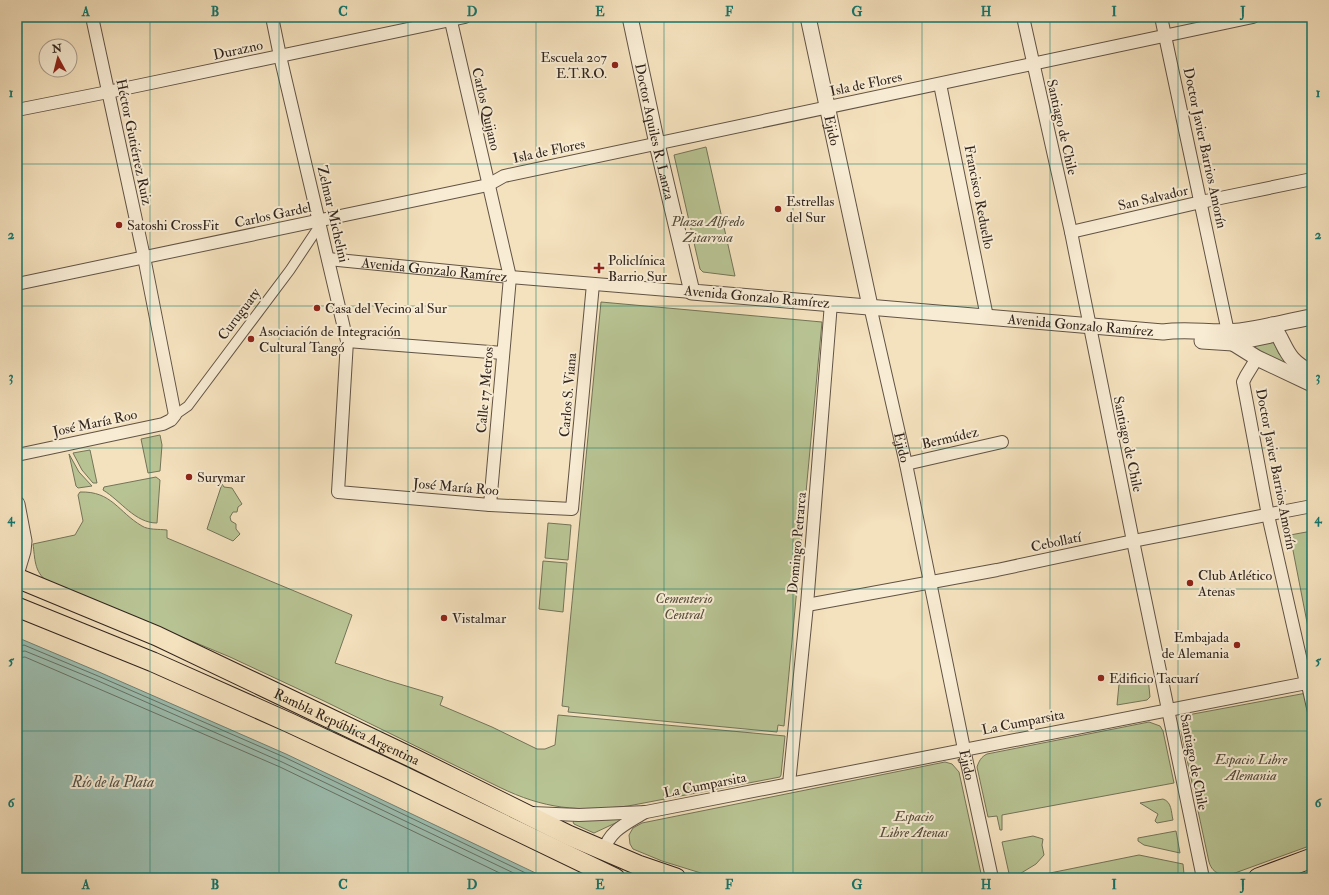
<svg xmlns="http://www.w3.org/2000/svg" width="1329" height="895" font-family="'IM FELL Double Pica',serif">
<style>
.green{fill:#b8c393;stroke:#747458}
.water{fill:#9cbeb0;stroke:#718075}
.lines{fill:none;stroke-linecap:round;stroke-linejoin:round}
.shore{stroke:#667166;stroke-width:1}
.pedestrian-casing{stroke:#625345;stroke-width:11}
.minor-casing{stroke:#625345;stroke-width:14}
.tertiary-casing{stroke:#625345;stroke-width:17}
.primary-casing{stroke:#31241d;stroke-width:21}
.pedestrian{stroke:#f8ecd4;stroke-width:9}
.minor{stroke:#f8ecd4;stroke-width:12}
.tertiary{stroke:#f8ecd4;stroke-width:15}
.primary{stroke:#f4e1bd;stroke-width:19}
.grid{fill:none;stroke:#0f766e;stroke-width:1;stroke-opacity:0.55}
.poi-dot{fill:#8f2418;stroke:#f8ecd4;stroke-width:1.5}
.labels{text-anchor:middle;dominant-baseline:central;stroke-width:4;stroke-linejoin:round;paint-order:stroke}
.street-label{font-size:14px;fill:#31241d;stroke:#f8ecd4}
.poi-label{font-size:14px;fill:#31241d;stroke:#f8ecd4;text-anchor:start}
.park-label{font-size:14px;font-style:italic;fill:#534c3a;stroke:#f8ecd4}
.water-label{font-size:15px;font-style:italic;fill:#515249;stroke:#f8ecd4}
.neatline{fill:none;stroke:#0f766e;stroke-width:1.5}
.grid-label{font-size:13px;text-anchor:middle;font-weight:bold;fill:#0f766e}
</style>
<rect width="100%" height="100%" fill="#f4e1bd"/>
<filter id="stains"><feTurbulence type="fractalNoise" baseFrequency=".005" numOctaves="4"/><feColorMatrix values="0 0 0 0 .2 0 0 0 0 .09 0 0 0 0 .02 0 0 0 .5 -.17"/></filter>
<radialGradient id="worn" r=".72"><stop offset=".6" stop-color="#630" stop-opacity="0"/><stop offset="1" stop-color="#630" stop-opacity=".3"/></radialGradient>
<!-- green -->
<path class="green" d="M706 147 735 276 703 272 700 269 674 155Z
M601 302 822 322 784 726 778 725 777 732 568 712 569 707 562 706Z
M1273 341 1279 354 1291 366 1253 349 1252 345Z
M160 435 162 445 160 471 148 473 141 439Z
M90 450 97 483H93L82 470 73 453Z
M69 454 79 472 92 486 78 488 76 486Z
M156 477 160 480 157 523C135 523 121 501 103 490L104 487Z
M222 484 224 487 232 488 242 504 238 507 237 512H233L230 517 231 521 236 524V529L240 534 233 541 207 529Z
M80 492C112 491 118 512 142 526 148 530 159 529 167 530V538L352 615 335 663 386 680 443 697 440 705 492 727 537 749H545L555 745 558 715 785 736 781 775 780 777 628 806C578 812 544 809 499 787L324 701 230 657 47 581C34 572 35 558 33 544L75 535 83 521 78 495Z
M548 523 571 525 568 560 545 558Z
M1312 531V648L1290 535Z
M543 561 567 563 563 612 539 609Z
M1120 674 1148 677 1150 697 1147 700 1117 705Z
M1312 692V845L1235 873C1223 876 1213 875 1209 862L1182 736C1181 725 1181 718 1193 714Z
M1149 722 1160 726 1163 731 1174 783 1002 815V830H1000L997 816 988 817 977 767C979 761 981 757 987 754Z
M945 762 952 764 959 772 982 878H717L662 861 633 849 630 844 629 835 633 828 642 823Z
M1163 799C1172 802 1171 812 1173 820L1157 823 1155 821 1158 814 1140 803Z
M624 818V819L594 833 574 824 573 822 575 820Z
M1176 831 1180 853 1144 845 1138 841V838Z
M1033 836 1043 839 1042 845 1044 855 1036 864 1013 878H1010L1002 842Z
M1139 855 1183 864 1184 874 1183 877 1035 878 1040 875Z"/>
<!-- water -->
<path class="water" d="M21 639 99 672 286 754 546 878H17V645Z"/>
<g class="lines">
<!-- shore -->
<path class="shore" d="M17 647 24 645 98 676 284 757 536 878
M17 652 25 651 96 680 282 762 524 878
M17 658 25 657 280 767 510 878"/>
<!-- pedestrian casing -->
<g class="pedestrian-casing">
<path id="pedestrian" d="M175 415 188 406 290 270 320 225
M1306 683 1312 710"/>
</g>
<!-- minor casing -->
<g class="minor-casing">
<g id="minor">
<path d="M272 17 280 56 347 341 338 492 490 505 572 509 593 284"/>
<path d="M450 17 510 277 490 505"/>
<path d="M1023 17 1071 232 1133 541 1203 878"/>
<path d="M1161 17 1228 332"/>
<path d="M940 84 987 317"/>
<path d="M17 110 108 92 465 17"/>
<path d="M1071 232 1201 202 1312 179"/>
<path id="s1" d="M328 259 510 277 692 292"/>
<path d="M17 284 488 185 504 176 1253 17"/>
<path id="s2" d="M870 306 906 464 964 749 992 878"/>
<path d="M347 341 503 353"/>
<path d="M1257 358 1246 376 1243 382 1268 515 1306 683"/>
<path d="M17 455 163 424 171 420 175 415 144 257 92 17"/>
<path d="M906 464 1002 442"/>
<path d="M807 605 997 570 1133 541 1312 506"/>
<path d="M789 784 807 605 831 303"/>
<path d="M532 813 579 815 646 812 1312 682"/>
<path d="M604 851C609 830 628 823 645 812"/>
</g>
</g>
<!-- tertiary casing -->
<g class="tertiary-casing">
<g id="tertiary">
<path id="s3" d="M630 17 657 144 692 292 1163 332C1188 328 1214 334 1240 331 1264 328 1288 321 1312 317"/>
<path id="s4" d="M808 17 870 306"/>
<path d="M1272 325C1288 347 1283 358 1312 373"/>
<path d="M1202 341 1233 343 1271 335"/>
<path d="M1233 343 1257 358 1312 384"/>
<path d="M17 504 24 541 23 551 17 571"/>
</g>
</g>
<!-- primary casing -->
<g class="primary-casing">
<g id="primary">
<path id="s5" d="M17 578 157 636 415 759 568 835 638 865 676 878"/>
<path d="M17 607 153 662 290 723 393 771 615 878"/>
<path d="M1258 878 1312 858"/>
</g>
</g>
<!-- pedestrian -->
<use href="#pedestrian" class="pedestrian"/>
<!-- minor -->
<use href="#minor" class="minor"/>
<!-- tertiary -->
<use href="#tertiary" class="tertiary"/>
<!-- primary -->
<use href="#primary" class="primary"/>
</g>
<!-- grid -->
<path class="grid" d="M150 17V878M279 17V878M408 17V878M536 17V878M664 17V878M793 17V878M922 17V878M1050 17V878M1178 17V878M17 164H1312M17 306H1312M17 448H1312M17 589H1312M17 731H1312"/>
<!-- markers -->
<g class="poi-dot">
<circle cx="615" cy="65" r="4"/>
<circle cx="778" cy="209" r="4"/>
<circle cx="119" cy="225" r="4"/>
<path d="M597 262h4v4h4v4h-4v4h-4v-4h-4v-4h4z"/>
<circle cx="317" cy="308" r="4"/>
<circle cx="251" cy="339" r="4"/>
<circle cx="189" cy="477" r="4"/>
<circle cx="1190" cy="583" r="4"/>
<circle cx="444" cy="618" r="4"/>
<circle cx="1237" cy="645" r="4"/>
<circle cx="1101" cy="678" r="4"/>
</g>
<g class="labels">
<!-- street labels -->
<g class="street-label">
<text transform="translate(238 50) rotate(-12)">Durazno</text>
<text transform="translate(866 84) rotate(-12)">Isla de Flores</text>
<text transform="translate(486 109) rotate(77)">Carlos Quijano</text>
<text transform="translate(1062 127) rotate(77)">Santiago de Chile</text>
<text stroke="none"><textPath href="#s3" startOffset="117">Doctor Aquiles R. Lanza</textPath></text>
<text stroke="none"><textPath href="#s4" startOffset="116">Ejido</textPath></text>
<text transform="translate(134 142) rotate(78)">Héctor Gutiérrez Ruiz</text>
<text transform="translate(1205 148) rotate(78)">Doctor Javier Barrios Amorín</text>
<text transform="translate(549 151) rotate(-12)">Isla de Flores</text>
<text transform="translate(979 197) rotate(79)">Francisco Reduello</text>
<text transform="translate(1153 198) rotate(-13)">San Salvador</text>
<text transform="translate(333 214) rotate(77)">Zelmar Michelini</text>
<text transform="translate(273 215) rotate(-12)">Carlos Gardel</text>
<text stroke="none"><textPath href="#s1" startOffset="107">Avenida Gonzalo Ramírez</textPath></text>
<text transform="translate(757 297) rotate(5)">Avenida Gonzalo Ramírez</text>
<text transform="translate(239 314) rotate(-53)">Curuguaty</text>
<text stroke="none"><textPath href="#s3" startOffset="672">Avenida Gonzalo Ramírez</textPath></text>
<text transform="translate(485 390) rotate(-85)">Calle 17 Metros</text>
<text transform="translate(568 395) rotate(-85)">Carlos S. Viana</text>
<text transform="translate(95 423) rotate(-12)">José María Roo</text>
<text transform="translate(950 438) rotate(-13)">Bermúdez</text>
<text transform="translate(1128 444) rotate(78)">Santiago de Chile</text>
<text stroke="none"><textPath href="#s2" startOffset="145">Ejido</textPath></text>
<text transform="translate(1276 469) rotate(79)">Doctor Javier Barrios Amorín</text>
<text transform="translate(456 487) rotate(5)">José María Roo</text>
<text transform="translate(1056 542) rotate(-12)">Cebollatí</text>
<text transform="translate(797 543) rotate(-85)">Domingo Petrarca</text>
<text transform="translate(1023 722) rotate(-11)">La Cumparsita</text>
<text stroke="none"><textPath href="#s5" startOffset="362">Rambla República Argentina</textPath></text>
<text transform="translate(1194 762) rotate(79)">Santiago de Chile</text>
<text stroke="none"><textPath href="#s2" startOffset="469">Ejido</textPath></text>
<text transform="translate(705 785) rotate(-11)">La Cumparsita</text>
</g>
<!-- poi labels -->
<g class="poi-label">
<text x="607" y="57" text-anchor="end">Escuela 207<tspan x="607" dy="16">E.T.R.O.</tspan></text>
<text x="786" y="201">Estrellas<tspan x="786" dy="16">del Sur</tspan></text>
<text x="127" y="225">Satoshi CrossFit</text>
<text x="608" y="260">Policlínica<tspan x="608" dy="16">Barrio Sur</tspan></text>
<text x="325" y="308">Casa del Vecino al Sur</text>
<text x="259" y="331">Asociación de Integración<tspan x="259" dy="16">Cultural Tangó</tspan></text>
<text x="197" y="477">Surymar</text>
<text x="1198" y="575">Club Atlético<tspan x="1198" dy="16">Atenas</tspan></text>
<text x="452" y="618">Vistalmar</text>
<text x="1229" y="637" text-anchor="end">Embajada<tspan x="1229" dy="16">de Alemania</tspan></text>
<text x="1109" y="678">Edificio Tacuarí</text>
</g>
<!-- park labels -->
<g class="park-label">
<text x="708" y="221">Plaza Alfredo<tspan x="708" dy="16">Zitarrosa</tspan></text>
<text x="684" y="598">Cementerio<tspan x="684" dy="16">Central</tspan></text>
<text x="1251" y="759">Espacio Libre<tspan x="1251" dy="16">Alemania</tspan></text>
<text x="914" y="816">Espacio<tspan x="914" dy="16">Libre Atenas</tspan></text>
</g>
<!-- water labels -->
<g class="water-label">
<text x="113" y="782">Río de la Plata</text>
</g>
</g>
<!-- margin -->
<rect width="1329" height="895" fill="none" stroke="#f4e1bd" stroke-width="44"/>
<!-- north arrow -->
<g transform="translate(58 58) rotate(353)"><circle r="19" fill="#f8ecd4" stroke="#a89c8b"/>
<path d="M0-3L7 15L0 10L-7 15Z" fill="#8f2418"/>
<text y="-6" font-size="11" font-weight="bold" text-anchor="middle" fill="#31241d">N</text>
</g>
<rect x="22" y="22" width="1285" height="851" class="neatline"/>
<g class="grid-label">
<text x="86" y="16">A</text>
<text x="215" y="16">B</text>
<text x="343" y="16">C</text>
<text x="472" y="16">D</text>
<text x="600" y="16">E</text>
<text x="729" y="16">F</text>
<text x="857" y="16">G</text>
<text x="986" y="16">H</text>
<text x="1114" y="16">I</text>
<text x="1243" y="16">J</text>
<text x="11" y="97">1</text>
<text x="1318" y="97">1</text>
<text x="11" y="239">2</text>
<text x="1318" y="239">2</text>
<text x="11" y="381">3</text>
<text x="1318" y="381">3</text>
<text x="11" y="523">4</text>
<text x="1318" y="523">4</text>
<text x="11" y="665">5</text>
<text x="1318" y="665">5</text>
<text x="11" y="807">6</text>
<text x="1318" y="807">6</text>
<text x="86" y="889">A</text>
<text x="215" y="889">B</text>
<text x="343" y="889">C</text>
<text x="472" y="889">D</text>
<text x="600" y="889">E</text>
<text x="729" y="889">F</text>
<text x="857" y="889">G</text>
<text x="986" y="889">H</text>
<text x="1114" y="889">I</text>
<text x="1243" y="889">J</text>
</g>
<rect width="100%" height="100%" filter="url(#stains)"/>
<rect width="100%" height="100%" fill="url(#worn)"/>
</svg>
